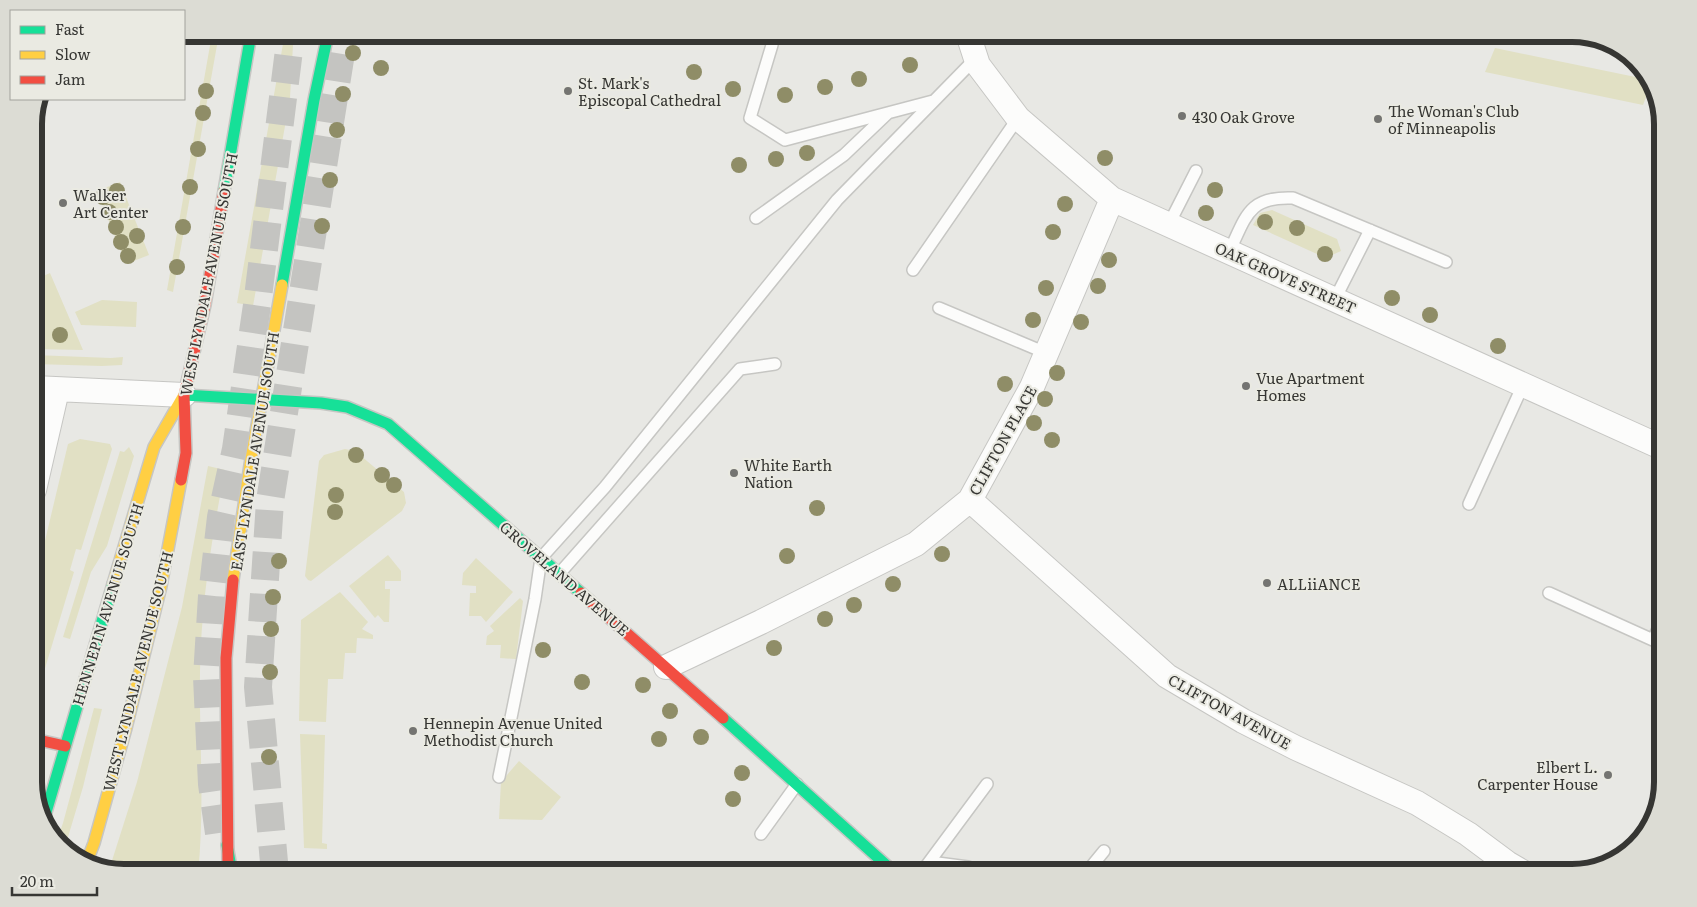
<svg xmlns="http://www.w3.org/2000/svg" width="1697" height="907" font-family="Literata,serif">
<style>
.green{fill:#e1e0c4}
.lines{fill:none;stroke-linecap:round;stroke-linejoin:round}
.highway-tunnel{stroke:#c4c4c1;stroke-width:28;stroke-dasharray:28 14;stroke-linecap:butt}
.lane-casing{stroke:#c6c6c3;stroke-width:14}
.street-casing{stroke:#c6c6c3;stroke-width:26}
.fast-casing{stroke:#c6c6c3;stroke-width:14}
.slow-casing{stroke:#c6c6c3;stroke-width:14}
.jam-casing{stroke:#c6c6c3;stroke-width:14}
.lane{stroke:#fcfcfb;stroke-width:11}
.street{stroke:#fcfcfb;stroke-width:24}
.fast{stroke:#16e098;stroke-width:11}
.slow{stroke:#ffcf43;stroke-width:11}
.jam{stroke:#f24e42;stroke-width:11}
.tree{fill:#8f8d67}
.poi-dot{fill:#747471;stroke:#eaeae2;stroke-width:2}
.labels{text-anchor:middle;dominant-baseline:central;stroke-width:4;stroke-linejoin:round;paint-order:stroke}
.poi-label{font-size:15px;fill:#363633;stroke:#eaeae2;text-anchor:start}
.street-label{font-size:15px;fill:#363633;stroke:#eaeae2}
.rim{fill:none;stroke:#363633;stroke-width:6}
</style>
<rect width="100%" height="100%" fill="#e8e8e4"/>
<!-- green -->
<path class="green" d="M212 34H219L173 292 167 290Z
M283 44 293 45 290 98 253 306 237 303Z
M1495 48 1650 80 1651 84 1643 105 1485 72Z
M120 182 149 255 126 264 97 191Z
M1272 210 1337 239 1341 251 1332 255 1328 259 1253 225 1260 213Z
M50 273 83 350 34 349V280Z
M102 300 137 302 136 327 81 325 75 312Z
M34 355 111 358 123 357 122 365 102 366 34 364Z
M80 439 110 444 112 449 81 550 76 549 70 570 74 572 37 695 34 694V587L68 444Z
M129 447 134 456 107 546 91 572 70 639 63 637 120 451 124 452Z
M345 449 355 451 404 492 406 503 402 511 311 581 308 580 305 576 319 461 324 455Z
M208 466 225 470C212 536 201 604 200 672 199 739 205 806 198 873H125L109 870 137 782 182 607Z
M388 555 401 571V581H385V589H390L389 622H384L378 615 375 618 349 586Z
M476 558 513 592 486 622 481 616H469L470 593H476V586L462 585 463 573Z
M340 592 368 622 362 629 373 635V639L357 638 356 653H345L343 679H328L326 722 299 721 301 620Z
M520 598 523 601 516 659 500 658 501 645H486L487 636 494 631 490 626Z
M94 708 102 709 83 787 65 847 57 840 63 823Z
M300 734 325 735 322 843 327 844V849L304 848Z
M519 761 561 797 542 820 499 819 501 782Z"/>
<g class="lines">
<!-- highway-tunnel -->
<path class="highway-tunnel" d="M219 833 212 784 207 677 212 596 221 517 236 449 257 305 291 34
M275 873 258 687 270 501 344 34"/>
<!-- lane casing -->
<g class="lane-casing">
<path id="lane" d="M772 34V45L750 118 785 140 933 101
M756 218 844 155 888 113
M1169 224 1196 171
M1229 252C1246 217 1248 196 1293 198L1446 262
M913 270 1018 118
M1335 299 1370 230
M939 308 1046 353
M1469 504 1523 385
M559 574 740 369 775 364
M1549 593 1653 640 1663 618
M499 777 535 599 541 558 605 487 837 200 976 58
M761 834 797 784
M930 862 968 867
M921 873 987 784
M1086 873 1104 851"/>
</g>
<!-- street casing -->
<g class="street-casing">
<path id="street" d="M968 34 978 65 1018 118 1112 199 1663 448
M34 388 184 395
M34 490 57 390
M970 500 1167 676 1243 721 1296 748 1417 803 1468 834 1507 863 1524 873
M666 667 761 622 916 544 970 500 1032 387 1112 199"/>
</g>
<!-- fast casing -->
<g class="fast-casing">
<path id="fast" d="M224 191 251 34
M282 285 314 100 328 34
M184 395 321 403 347 407 388 424 581 593
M723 718 895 873
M44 819 113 584
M227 845 232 873"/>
</g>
<!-- slow casing -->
<g class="slow-casing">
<path id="slow" d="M233 580 250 465 282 285
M113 584 154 447 184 395
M86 864 94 843 126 728 161 586 181 480"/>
</g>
<!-- jam casing -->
<g class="jam-casing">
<path id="jam" d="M181 480 186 453 184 395 205 305 224 191
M581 593 723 718
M34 739 65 746
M228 869 226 658 233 580"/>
</g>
<!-- lane -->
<use href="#lane" class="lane"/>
<!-- street -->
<use href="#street" class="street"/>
<!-- fast -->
<use href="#fast" class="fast"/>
<!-- slow -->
<use href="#slow" class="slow"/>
<!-- jam -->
<use href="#jam" class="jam"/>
</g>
<!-- trees -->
<g class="tree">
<circle cx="353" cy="53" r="8"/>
<circle cx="910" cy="65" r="8"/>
<circle cx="381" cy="68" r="8"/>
<circle cx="694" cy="72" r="8"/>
<circle cx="859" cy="79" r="8"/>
<circle cx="825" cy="87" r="8"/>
<circle cx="733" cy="89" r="8"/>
<circle cx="206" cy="91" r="8"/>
<circle cx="343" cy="94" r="8"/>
<circle cx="785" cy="95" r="8"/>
<circle cx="203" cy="113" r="8"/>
<circle cx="337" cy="130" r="8"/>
<circle cx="198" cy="149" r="8"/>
<circle cx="807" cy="153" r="8"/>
<circle cx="1105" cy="158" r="8"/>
<circle cx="776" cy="159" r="8"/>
<circle cx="739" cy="165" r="8"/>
<circle cx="330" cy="180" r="8"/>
<circle cx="190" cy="187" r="8"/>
<circle cx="1215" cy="190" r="8"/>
<circle cx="117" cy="191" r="8"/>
<circle cx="103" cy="197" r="8"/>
<circle cx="1065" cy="204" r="8"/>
<circle cx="109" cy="212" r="8"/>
<circle cx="1206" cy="213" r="8"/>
<circle cx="1265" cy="222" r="8"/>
<circle cx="322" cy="226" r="8"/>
<circle cx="116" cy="227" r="8"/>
<circle cx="183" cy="227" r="8"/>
<circle cx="1297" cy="228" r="8"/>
<circle cx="1053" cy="232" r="8"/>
<circle cx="137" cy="236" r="8"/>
<circle cx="121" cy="242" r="8"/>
<circle cx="1325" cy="254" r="8"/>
<circle cx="128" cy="256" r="8"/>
<circle cx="1109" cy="260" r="8"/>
<circle cx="177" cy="267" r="8"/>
<circle cx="1098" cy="286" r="8"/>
<circle cx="1046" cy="288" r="8"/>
<circle cx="1392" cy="298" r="8"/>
<circle cx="1430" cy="315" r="8"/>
<circle cx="1033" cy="320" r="8"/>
<circle cx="1081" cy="322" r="8"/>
<circle cx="60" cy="335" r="8"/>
<circle cx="1498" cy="346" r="8"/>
<circle cx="1057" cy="373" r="8"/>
<circle cx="1005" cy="384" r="8"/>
<circle cx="1045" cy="399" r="8"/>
<circle cx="1034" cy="423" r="8"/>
<circle cx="1052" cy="440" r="8"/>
<circle cx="356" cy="455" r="8"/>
<circle cx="382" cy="475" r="8"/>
<circle cx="394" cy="485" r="8"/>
<circle cx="336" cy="495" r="8"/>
<circle cx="817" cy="508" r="8"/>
<circle cx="335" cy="512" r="8"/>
<circle cx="942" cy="554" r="8"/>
<circle cx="787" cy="556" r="8"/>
<circle cx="279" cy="561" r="8"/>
<circle cx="893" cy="584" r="8"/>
<circle cx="273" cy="597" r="8"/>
<circle cx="854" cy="605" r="8"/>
<circle cx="825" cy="619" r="8"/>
<circle cx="271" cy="629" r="8"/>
<circle cx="774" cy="648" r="8"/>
<circle cx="543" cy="650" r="8"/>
<circle cx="270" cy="672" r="8"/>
<circle cx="582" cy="682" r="8"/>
<circle cx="643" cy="685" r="8"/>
<circle cx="670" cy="711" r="8"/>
<circle cx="701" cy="737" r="8"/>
<circle cx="659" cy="739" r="8"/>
<circle cx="269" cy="757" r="8"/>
<circle cx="742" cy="773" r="8"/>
<circle cx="733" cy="799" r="8"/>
</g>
<!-- markers -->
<g class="poi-dot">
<circle cx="568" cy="91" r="5"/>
<circle cx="1182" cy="116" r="5"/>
<circle cx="1378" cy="119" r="5"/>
<circle cx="63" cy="203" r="5"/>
<circle cx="1246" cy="386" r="5"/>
<circle cx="734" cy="473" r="5"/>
<circle cx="1267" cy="583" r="5"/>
<circle cx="413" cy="731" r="5"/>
<circle cx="1608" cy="775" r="5"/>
</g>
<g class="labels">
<!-- poi labels -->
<g class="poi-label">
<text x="578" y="82">St. Mark's<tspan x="578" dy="17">Episcopal Cathedral</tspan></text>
<text x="1388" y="110">The Woman's Club<tspan x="1388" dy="17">of Minneapolis</tspan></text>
<text x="1192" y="116">430 Oak Grove</text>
<text x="73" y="194">Walker<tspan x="73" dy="17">Art Center</tspan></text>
<text x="1256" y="377">Vue Apartment<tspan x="1256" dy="17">Homes</tspan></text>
<text x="744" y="464">White Earth<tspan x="744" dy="17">Nation</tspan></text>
<text x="1277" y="583">ALLiiANCE</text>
<text x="423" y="722">Hennepin Avenue United<tspan x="423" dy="17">Methodist Church</tspan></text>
<text x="1598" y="766" text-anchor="end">Elbert L.<tspan x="1598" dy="17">Carpenter House</tspan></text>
</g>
<!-- street labels -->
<g class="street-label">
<text transform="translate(208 274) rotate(-79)">WEST LYNDALE AVENUE SOUTH</text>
<text transform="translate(1286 277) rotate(24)">OAK GROVE STREET</text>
<text transform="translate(1002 440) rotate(-61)">CLIFTON PLACE</text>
<text transform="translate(254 451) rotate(-81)">EAST LYNDALE AVENUE SOUTH</text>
<text transform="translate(565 578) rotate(41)">GROVELAND AVENUE</text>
<text transform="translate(107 604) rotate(-73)">HENNEPIN AVENUE SOUTH</text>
<text transform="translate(137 671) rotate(-76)">WEST LYNDALE AVENUE SOUTH</text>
<text transform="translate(1230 711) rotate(29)">CLIFTON AVENUE</text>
</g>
</g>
<!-- crop -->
<path d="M0 0H1697V907H0ZM124 42H1572A82 82 0 0 1 1654 124V782A82 82 0 0 1 1572 864H124A82 82 0 0 1 42 782V124A82 82 0 0 1 124 42Z" fill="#dcdcd4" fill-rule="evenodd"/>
<path class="rim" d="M124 42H1572A82 82 0 0 1 1654 124V782A82 82 0 0 1 1572 864H124A82 82 0 0 1 42 782V124A82 82 0 0 1 124 42Z"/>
<!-- legend -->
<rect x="10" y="10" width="175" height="90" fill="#eaeae2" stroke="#a2a29c"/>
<rect x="20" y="26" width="25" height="8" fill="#16e098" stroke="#a2a29c"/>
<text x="55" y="35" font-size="15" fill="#363633">Fast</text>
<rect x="20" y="51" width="25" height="8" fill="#ffcf43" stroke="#a2a29c"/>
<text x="55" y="60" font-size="15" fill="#363633">Slow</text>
<rect x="20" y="76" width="25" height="8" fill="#f24e42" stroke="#a2a29c"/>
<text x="55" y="85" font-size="15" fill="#363633">Jam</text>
<!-- scale -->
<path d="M12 887v8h85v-8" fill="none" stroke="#363633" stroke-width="2.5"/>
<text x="20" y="887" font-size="15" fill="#363633" stroke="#eaeae2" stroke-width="4" paint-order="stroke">20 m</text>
</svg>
